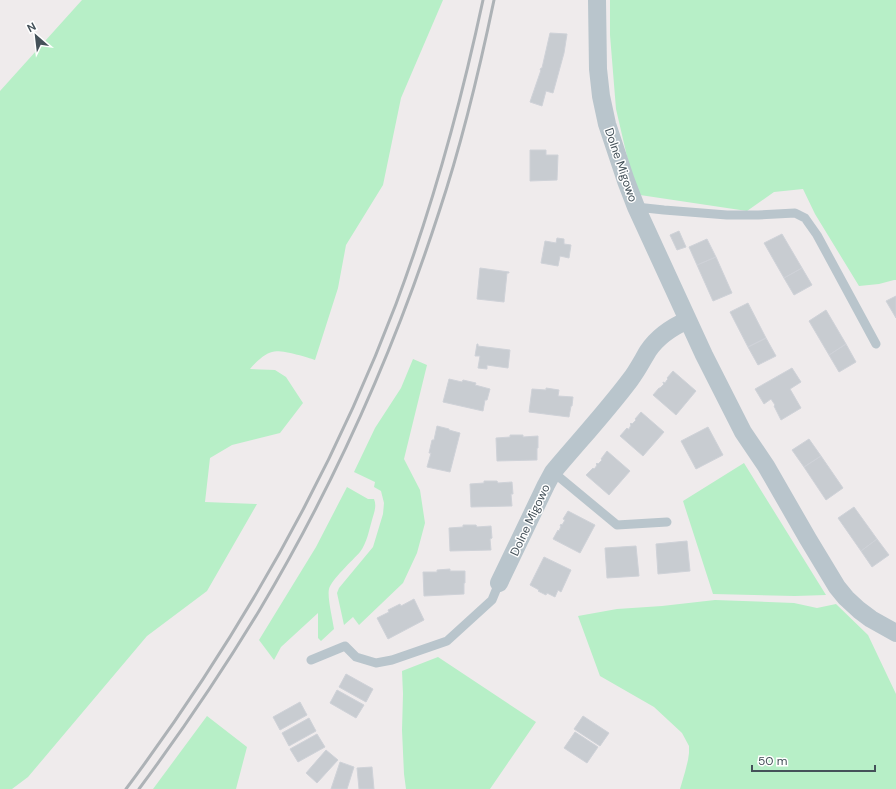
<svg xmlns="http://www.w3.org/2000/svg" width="896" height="789" font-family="'DM Sans',sans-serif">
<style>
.green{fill:#b7efc7}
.building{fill:#c8ccd1;stroke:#cfd2d8}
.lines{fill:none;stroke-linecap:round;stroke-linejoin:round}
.service{stroke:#b9c5cc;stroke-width:9}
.minor{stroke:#b9c5cc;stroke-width:18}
.rail{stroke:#adb2b6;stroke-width:3}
.labels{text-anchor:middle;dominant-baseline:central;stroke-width:3;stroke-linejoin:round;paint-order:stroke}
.street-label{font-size:12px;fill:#445159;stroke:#fff}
</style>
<rect width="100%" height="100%" fill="#efebec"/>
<!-- green -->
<path class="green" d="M82 0H443L401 98 383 185 346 245 338 288 315 360C306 357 280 349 272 352 264 354 255 363 250 369L275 370 286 377 303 403 280 433 232 445 210 458 205 502 257 504 207 591 147 636 28 777 12 789H0V91Z
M610 0H896V280H894L879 284 859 286 815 214 803 189 774 192 747 211 640 195 632 178 616 109 610 35Z
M413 359 427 365 404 459 420 490 425 523 417 553 403 583 359 625 353 617 344 625 337 593 339 588 373 547 383 514 384 503 381 491 374 487 375 482 354 472 375 428 401 388Z
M744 463 826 595 795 596 713 594 683 501Z
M347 487 368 499H374C377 506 374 513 372 520 369 530 367 543 360 552 353 560 331 580 329 589 327 597 333 621 334 629L321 641 318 638V613L281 647 274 660 259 640 316 547Z
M715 600 794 603 817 608 836 604 868 635 896 694V789H680L685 772 688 760 689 753V746L682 733 654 707 600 676 578 616 617 609 662 606Z
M438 657 536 722 490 789H406L404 774 402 730 403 694 402 671Z
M207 716 247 747 236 789H153Z"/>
<!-- building -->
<path class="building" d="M550 33 567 34 564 53 553 93 546 91 542 106 530 102 541 70H540L541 68H542Z
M530 150H546V155H558L557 180 530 181Z
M679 231 686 247 677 250 670 235Z
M782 234 802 268 784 278 764 243Z
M557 238 564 239V244L571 245 569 258 560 256 558 266 541 263 545 241 556 243Z
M707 239 716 257 697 265 689 247Z
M716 257 732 293 713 301 697 265Z
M480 268 509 272V273H507L504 302 477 299Z
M802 268 812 285 794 295 784 278Z
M896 296V318L886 301Z
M748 303 766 338 748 347 730 312Z
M826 310 846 344 829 355 809 321Z
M766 338 776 356 758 365 748 347Z
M477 344H478V346L510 350 508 368 487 365V369L478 368 480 356H475Z
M846 344 856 362 839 372 829 355Z
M792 368 801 382 790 389 801 408 781 420 774 406 775 405 771 399 764 404 755 389Z
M673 371 696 391 676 415 653 395 659 388H660L664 384 663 383V382L665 383 667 380 668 379 667 378Z
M449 379 462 382 463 380 476 383 475 385 490 389 487 400H485L483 411 443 402Z
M546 388 559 390 558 396 573 397 572 406H571L569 417 529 412 532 389 546 390Z
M641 412 664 432 643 456 620 436 627 428 628 429H629L631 425 630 424 631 423 632 424 636 420 635 419Z
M437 426 449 429V430L460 433 450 472 427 467 431 453H429L432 440H434Z
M708 427 723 455 696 469 681 441Z
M510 435H523V437L538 436V448H537V460L497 461 496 438 510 437Z
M809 439 821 456 804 467 792 450Z
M607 451 630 471 609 495 586 475 593 468 594 469 595 468 597 465 596 464 597 463 598 464 602 460 601 459Z
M821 456 843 488 826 500 804 467Z
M484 481H497L498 483 512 482 513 494H511L512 506 471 507 470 484 484 483Z
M854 507 877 539 861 551 838 518Z
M568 511 595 525 580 553 553 539 558 530 559 531 561 526H560L561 524 562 525 565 520 563 519Z
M463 525H476L477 527 491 526 492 538 490 539 491 550 450 551 449 528 463 527Z
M877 539 889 555 872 567 861 551Z
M687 541 690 571 658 574 656 544Z
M636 546 639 576 607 578 605 548Z
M544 557 571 570 561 592 558 590 555 597 547 593 546 595 538 591 539 590 530 585Z
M450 569V571H465V583H464V594L424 596 423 572H437V570Z
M414 599 424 620 388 639 377 618 389 612 388 610 400 604 401 606Z
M346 674 373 689 366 702 339 687Z
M337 690 364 705 356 718 330 703Z
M300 702 307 715 280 730 273 717Z
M583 716 609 733 600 746 574 729Z
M309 718 316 731 289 746 282 733Z
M575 732 598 747 587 763 564 748Z
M317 734 325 747 298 762 290 749Z
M326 750 338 760 317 783 306 773Z
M340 762 354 767 347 789H331Z
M372 767 374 789H359L357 768Z"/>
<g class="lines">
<!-- service -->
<path class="service" d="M636 207 664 210 727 215H758L795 213 805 218 817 235 876 344
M553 472 617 525 667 522
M311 660 345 646 356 657 376 663 392 660 447 641 492 600 499 583"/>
<!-- minor -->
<path class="minor" d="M597 0 598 69 601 96 607 124 626 181 636 207 704 355 743 432 766 466 808 539 837 587 846 598 859 610 871 619 896 633
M499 583 546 485 553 472C579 441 606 412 630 380 637 371 642 361 648 351 658 336 672 327 688 320"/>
<!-- rail -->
<path class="rail" d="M126 789C237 640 330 478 396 304 433 205 461 103 483 0
M139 789C182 731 222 672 259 611 334 485 394 351 439 212 462 143 479 72 494 0"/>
</g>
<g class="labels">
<!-- street labels -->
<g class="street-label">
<text transform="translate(621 165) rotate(71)">Dolne Migowo</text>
<text transform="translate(530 520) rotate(-65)">Dolne Migowo</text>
</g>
</g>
<!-- north arrow -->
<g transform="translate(36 36) rotate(332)" stroke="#ffffff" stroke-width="3" paint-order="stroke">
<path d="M0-3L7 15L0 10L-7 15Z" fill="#445159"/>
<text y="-6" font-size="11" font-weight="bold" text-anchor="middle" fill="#445159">N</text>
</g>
<!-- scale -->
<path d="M752 765v6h123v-6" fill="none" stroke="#445159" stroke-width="2"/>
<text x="758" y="765" font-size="12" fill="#445159" stroke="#ffffff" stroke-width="3" paint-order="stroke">50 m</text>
</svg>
